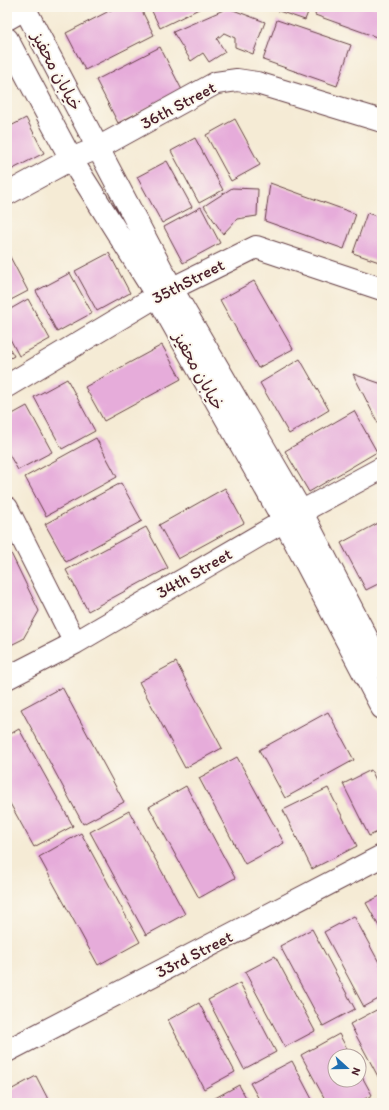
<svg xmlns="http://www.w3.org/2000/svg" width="389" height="1110" font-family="Itim,'Playpen Sans Arabic',sans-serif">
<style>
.building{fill:#e6acda}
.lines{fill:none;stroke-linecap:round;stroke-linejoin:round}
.minor-casing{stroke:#643e44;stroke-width:24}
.minor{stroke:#fff;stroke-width:22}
.labels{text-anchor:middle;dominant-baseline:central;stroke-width:4;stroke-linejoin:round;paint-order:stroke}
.street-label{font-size:17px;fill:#4a1f2b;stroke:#fbf7ec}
</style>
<rect width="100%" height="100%" fill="#fbf7ec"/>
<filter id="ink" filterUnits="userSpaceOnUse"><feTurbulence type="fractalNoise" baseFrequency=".025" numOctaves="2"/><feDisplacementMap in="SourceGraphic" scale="8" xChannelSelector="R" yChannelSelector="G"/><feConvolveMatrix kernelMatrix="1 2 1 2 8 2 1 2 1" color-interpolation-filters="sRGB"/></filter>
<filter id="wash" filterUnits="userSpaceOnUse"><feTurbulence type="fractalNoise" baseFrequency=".012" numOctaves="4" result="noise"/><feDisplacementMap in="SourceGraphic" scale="16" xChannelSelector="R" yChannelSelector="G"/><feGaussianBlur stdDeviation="0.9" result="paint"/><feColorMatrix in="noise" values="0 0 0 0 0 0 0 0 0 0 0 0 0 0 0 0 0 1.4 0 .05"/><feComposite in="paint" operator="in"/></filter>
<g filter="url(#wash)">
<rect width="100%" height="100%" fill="#f5ebd5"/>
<g id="blocks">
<!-- building -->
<path class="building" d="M117 7H140L154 35 85 70 66 33Z
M150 7H203L160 28Z
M267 7H310L305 20Z
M317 7H382V39L315 15Z
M228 8 265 22 253 54 235 47V38L224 33 217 39 225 52 209 62 203 53 191 61 173 32Z
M277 20 351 45 337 86 263 60Z
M160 47 182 90 118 123 96 80Z
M26 118 44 153 7 172V128Z
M235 119 260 165 231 181 206 135Z
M195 138 223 190 199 203 171 151Z
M167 161 192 207 162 223 137 177Z
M270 183 356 214 344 249 265 221Z
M232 188 258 189 257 216 237 219 223 234 204 206Z
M201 207 220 243 183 263 164 227Z
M367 213 382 218V263L353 253Z
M7 251 28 291 7 302Z
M109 253 130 293 97 311 75 271Z
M70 273 92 313 57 332 36 291Z
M254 281 293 349 258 368 220 300Z
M28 299 50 339 19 356 7 333V311Z
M7 344 14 356 7 360Z
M162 345 181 379 104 421 85 387Z
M300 359 329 410 289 434 260 383Z
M353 374 382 384V431Z
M67 379 95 431 62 449 34 397Z
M27 406 52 452 18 470 7 451V417Z
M354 411 377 452 309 492 285 451Z
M96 438 117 477 46 516 25 477Z
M121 483 142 521 66 562 45 524Z
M225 488 244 523 178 559 159 525Z
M382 521V582L366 590 341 543Z
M146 527 168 568 88 611 66 570Z
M7 545 39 611 23 639 7 647Z
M176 662 222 748 185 768 139 682Z
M62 687 124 802 83 824 21 709Z
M328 712 354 760 285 798 259 750Z
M19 729 73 826 34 847 7 798V736Z
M237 757 284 843 245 864 199 778Z
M371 770 382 792V830L369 836 343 784Z
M186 786 235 878 199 898 149 807Z
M328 788 357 846 312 869 283 810Z
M129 811 185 914 146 935 90 832Z
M81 833 140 942 98 965 39 857Z
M382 895V932L366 903Z
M354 916 382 968V997L364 1007 324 932Z
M312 929 355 1009 323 1026 280 946Z
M275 956 315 1031 285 1047 245 972Z
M240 983 276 1052 244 1069 208 1000Z
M199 1003 235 1072 204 1089 168 1020Z
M382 1007V1084L350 1024Z
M339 1034 351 1056H335V1080H359V1071L372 1095 357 1103H327L301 1055Z
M292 1061 314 1103H261L250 1083Z
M36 1076 50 1103H8L7 1092Z
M239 1085 249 1103H206Z"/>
</g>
</g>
<g filter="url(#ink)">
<use href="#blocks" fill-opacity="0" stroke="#643e44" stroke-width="1"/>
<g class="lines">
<!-- minor casing -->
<g class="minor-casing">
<path id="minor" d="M24 7 172 289 301 511 382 667
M7 19 28 7
M7 39 71 159 157 296 284 521 382 708
M7 194 71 159 98 148 216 83 237 80 257 83 382 121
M7 386 157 296 256 247 382 289
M7 508 75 643
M7 678 75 643 284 521 382 468
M7 1051 382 856"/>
</g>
<!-- minor -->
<use href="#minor" class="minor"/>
</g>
</g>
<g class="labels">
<!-- street labels -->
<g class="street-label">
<text transform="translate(57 71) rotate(62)">خیابان محفیز</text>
<text transform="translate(178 105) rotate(-28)">36th Street</text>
<text transform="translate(188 281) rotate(-27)">35thStreet</text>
<text transform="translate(199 371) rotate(61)">خیابان محفیز</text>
<text transform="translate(194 573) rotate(-30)">34th Street</text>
<text transform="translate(194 954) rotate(-27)">33rd Street</text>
</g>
</g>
<!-- margin -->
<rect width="389" height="1110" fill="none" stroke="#fbf7ec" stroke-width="24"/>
<!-- north arrow -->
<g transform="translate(347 1068) rotate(111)"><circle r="19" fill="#fbf7ec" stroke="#b4a19f"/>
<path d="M0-3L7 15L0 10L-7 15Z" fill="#1f6fb2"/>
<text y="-6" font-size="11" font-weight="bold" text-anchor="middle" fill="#4a1f2b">N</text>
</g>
</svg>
